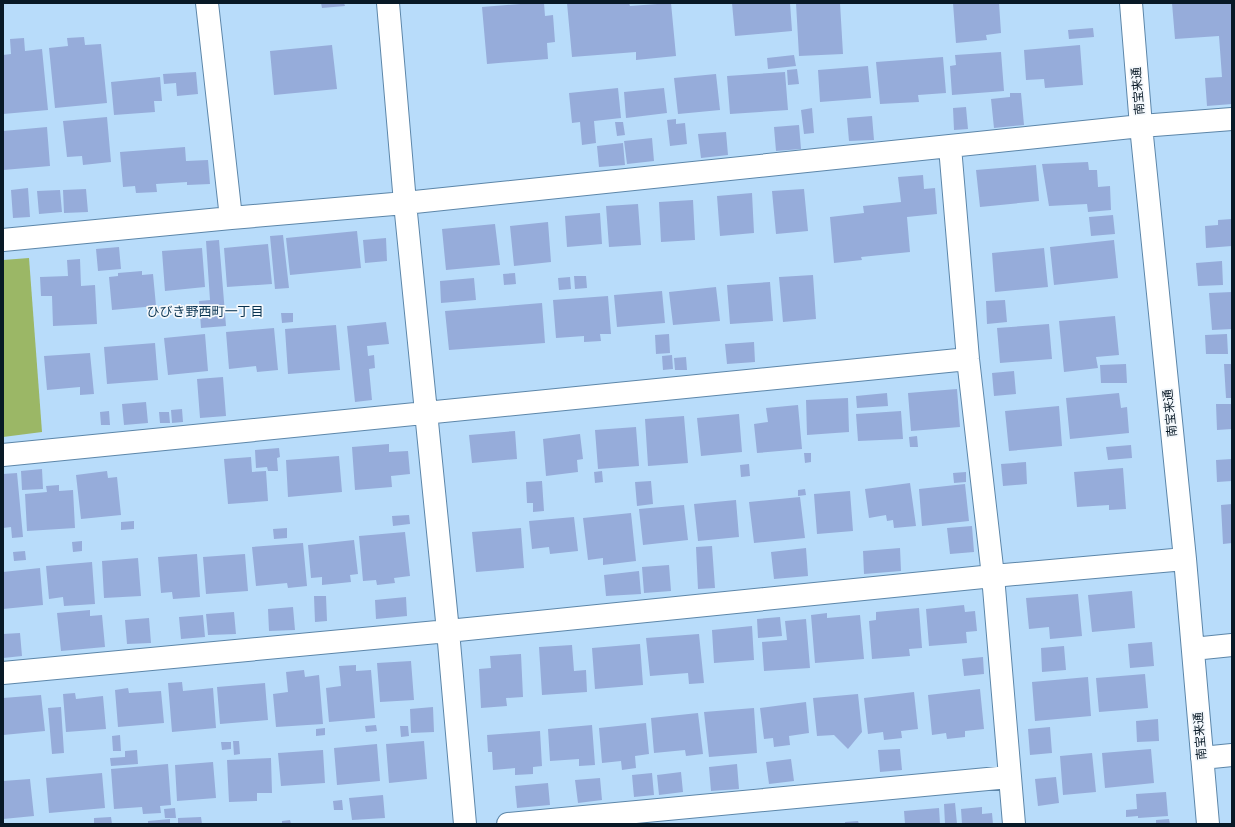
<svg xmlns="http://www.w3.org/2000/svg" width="1235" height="827" font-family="'Varela Round','Noto Sans JP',sans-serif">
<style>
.green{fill:#9bb766}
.building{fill:#96acda}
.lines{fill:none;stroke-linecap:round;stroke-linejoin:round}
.minor-casing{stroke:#5c86a9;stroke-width:24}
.minor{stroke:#fff;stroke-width:22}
.labels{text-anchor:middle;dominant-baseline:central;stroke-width:3.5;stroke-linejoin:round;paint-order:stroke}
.street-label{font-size:12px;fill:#081926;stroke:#f4f8fc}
.neighbourhood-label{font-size:13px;fill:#063250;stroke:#f4f8fc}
</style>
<rect width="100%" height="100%" fill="#b8dcfa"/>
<!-- green -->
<path class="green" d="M29 258 42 432 3 437V260Z"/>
<!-- building -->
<path class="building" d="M321 3H344L345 6 322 8Z
M533 3H544L545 16 553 15 555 42 547 43 548 59 487 64 482 7Z
M567 3H629L630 6 671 3 676 56 636 60V52L572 57Z
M732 3H790L792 31 735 36Z
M796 3H840L843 54 799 56Z
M953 3H999L1001 33 986 35 987 40 956 43Z
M1172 3H1232V104L1207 106 1205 78 1222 77 1219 36 1175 39Z
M1093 28 1094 37 1069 39 1068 30Z
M84 37 85 45 101 44 107 103 55 108 49 48 68 46 67 38Z
M24 38 25 51 42 49 48 110 3 114V55L11 54 10 39Z
M332 45 337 89 274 95 270 51Z
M1080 45 1083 85 1045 88 1044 79 1026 80 1024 50Z
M1001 52 1004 91 952 95 950 66 956 65 955 55Z
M794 55 796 66 768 69 767 58Z
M943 57 946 93 918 95 919 102 880 104 876 62Z
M868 66 871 98 820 102 818 70Z
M797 69 799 84 788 85 787 70Z
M196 72 198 94 177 96 176 83 164 84 163 74Z
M785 72 788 110 730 114 727 76Z
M716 74 720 110 678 114 674 78Z
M160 77 162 101H154L155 112 114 115 111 82Z
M618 88 621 118 594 121 596 143 582 145 580 122 572 123 569 93Z
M664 88 667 113 626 118 624 92Z
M1010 93H1021L1024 125 994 128 991 99 1010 97Z
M966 107 968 129 954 130 953 108Z
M812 108 814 133 804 134 801 110Z
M872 116 874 140 849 141 847 118Z
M107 117 111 162 83 165 82 156 67 157 63 121Z
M676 119V124L685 123 687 144 670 146 667 120Z
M615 122H623L625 135 617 136Z
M799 125 801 149 776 151 774 127Z
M47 127 50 166 3 170V131Z
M726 132 728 155 701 158 698 134Z
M652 138 654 161 627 164 624 141Z
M623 143 625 165 599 167 597 146Z
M185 147 186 161 208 160 210 184 187 185V182L156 184 157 192 136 193 135 186 123 187 120 152Z
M1088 162 1089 170H1097L1098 187 1110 186 1111 210 1088 212 1087 204 1049 206 1042 164Z
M1036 165 1039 201 980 207 976 170Z
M923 175 924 189 935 188 937 214 907 217 910 252 861 257 862 260 834 263 830 217 864 213 863 206 901 202 898 177Z
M28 188 30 217 13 218 11 190Z
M86 189 88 212 64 213 63 190Z
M804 189 808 231 776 234 772 191Z
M60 190 62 212 39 214 37 191Z
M752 193 754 233 720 236 717 196Z
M693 200 695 240 661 242 659 202Z
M638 204 641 245 609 247 606 206Z
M600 213 602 244 567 247 565 216Z
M1113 215 1115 234 1091 236 1089 217Z
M1232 219V246L1206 248 1205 226 1218 225V220Z
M548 222 551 262 514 266 510 226Z
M495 224 500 265 446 270 442 229Z
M357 231 361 268 290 275 286 238Z
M283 235 289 288 275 289 270 236Z
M386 238 387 261 365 263 363 240Z
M219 240 226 326 201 328 199 301 210 300 206 241Z
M1114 240 1118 278 1054 285 1050 247Z
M268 244 272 284 227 287 224 248Z
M119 247 121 269 98 271 96 249Z
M202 248 205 287 165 291 162 251Z
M1044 248 1048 287 995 292 992 253Z
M80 259 81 286 95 285 97 324 53 326 52 296H41L40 277 68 276 67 260Z
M1222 261 1223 285 1198 286 1196 263Z
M142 271V275L153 274 156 306 112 310 109 277 118 276V273Z
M515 273 516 284 504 285 503 274Z
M813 275 816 319 783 322 779 277Z
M574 276H586L587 288 575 289Z
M570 277 571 289 559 290 558 278Z
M474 278 476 300 441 303 440 281Z
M770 282 773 321 730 324 727 285Z
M716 287 720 321 673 325 669 292Z
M662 291 665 323 617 327 614 295Z
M1232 292V329L1212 330 1209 293Z
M608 296 611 334H600L601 341 584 342V336L556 338 553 300Z
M1005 300 1007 322 987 324 986 301Z
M542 303 545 343 449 350 445 311Z
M281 313H293V322L282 323Z
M1115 316 1119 355 1096 357 1098 368 1064 372 1059 321Z
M386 322 389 344 367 346 368 356 374 355 375 368 369 369 372 400 355 402 347 326Z
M1049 324 1052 359 1000 363 997 328Z
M336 325 340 370 288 374 285 329Z
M274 328 278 370 257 372 256 366 229 369 226 332Z
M205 334 208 371 168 375 164 338Z
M669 334 670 353 656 354 655 335Z
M1227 334 1228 354H1206L1205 335Z
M754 342 755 362 727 364 725 344Z
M155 343 158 380 107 384 104 347Z
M90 353 94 394 80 395V387L47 390 44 356Z
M672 355 673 369 663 370 662 356Z
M686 357 687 370H675L674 358Z
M1126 364 1127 383H1101L1100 365Z
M1224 364H1232V398H1226Z
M1014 371 1016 394 994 396 992 373Z
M223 377 226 416 200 418 197 379Z
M957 389 960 427 911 431 908 393Z
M887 393 888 406 857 408 856 396Z
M1119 393 1121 408 1127 407 1129 433 1070 439 1066 398Z
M848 398 849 432 807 435 806 400Z
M146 402 148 423 124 425 122 404Z
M1216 404H1232V429L1217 430Z
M798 405 802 449 757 453 754 424 768 422 766 408Z
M1059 406 1062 446 1009 451 1005 411Z
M182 409 183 422 172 423 171 410Z
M109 411 110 425H101L100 412Z
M901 411 903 439 858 441 856 414Z
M159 412H169L170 423H160Z
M739 414 742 452 701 456 697 418Z
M684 416 688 463 648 466 645 419Z
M636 427 639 466 598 469 595 430Z
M515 431 517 459 472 463 469 435Z
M580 434 583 459 577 460 578 472 546 476 543 439Z
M917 436 918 447H910L909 437Z
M389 444V452L408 451 410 474 391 476 392 487 355 490 352 447Z
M1131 445 1132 458 1108 460 1106 447Z
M279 448 280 457 277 458 278 471H268L267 467 256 468 255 450Z
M804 453H811V462L805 463Z
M339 456 342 492 288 497 286 460Z
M251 457 252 472 266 471 268 501 228 504 224 459Z
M1232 459V481L1217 482 1216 460Z
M1026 462 1027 484 1003 486 1001 464Z
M749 464 750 476 741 477 740 465Z
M1123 468 1126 509 1109 510V505L1077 507 1074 472Z
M42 469 43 489 22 490 21 471Z
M107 471 108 478 117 477 121 515 81 519 76 475Z
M602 471 603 482 595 483 594 472Z
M966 472V482L954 483 953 473Z
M17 473 23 537 12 538 11 527 3 528V474Z
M542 481 544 511 533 512V503H527L526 482Z
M651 481 653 504 637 506 635 482Z
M910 483 916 526 894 528 893 520 887 521 886 515 869 518 865 489Z
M965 484 969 521 922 526 919 489Z
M59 485V491L73 490 75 528 27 531 25 494 47 492 46 486Z
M805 489 806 495 798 496V490Z
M850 491 853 531 817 534 814 494Z
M800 497 805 538 754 543 749 502Z
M736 500 739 537 698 541 694 504Z
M1232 504V543L1223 544 1221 505Z
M684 505 688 540 643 545 639 509Z
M631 513 636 561 603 565V558L588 560 583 518Z
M409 515 410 524 393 526 392 516Z
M574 517 578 551 550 554 549 547 532 549 529 521Z
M134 521V529L121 530V522Z
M972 526 974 552 950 554 947 528Z
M287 528V538L274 539 273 529Z
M521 528 524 568 476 572 472 532Z
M405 532 410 576 394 578 395 583 377 585 376 580 363 581 359 536Z
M354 540 358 574 350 575 351 582 322 585V577L311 578 308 545Z
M82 541V551L73 552 72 542Z
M303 543 307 586 288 588 287 583 256 586 252 547Z
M712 546 715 588 698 589 696 547Z
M806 548 808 576 774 579 771 552Z
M900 548 901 571 864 574 863 551Z
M25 551 26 560 14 561 13 552Z
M197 554 200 597 173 599 172 592 161 593 158 557Z
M245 554 248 591 206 594 203 557Z
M138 558 141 596 104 598 102 561Z
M92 562 95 604 64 606 63 597 49 599 46 566Z
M669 565 671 591 644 593 642 567Z
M40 568 43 605 3 609V572Z
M639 571 641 594 606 596 604 575Z
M1132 591 1135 628 1092 632 1088 595Z
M1078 594 1082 636 1050 639 1049 627 1029 629 1026 598Z
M314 596H326L327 621 315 622Z
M406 597 407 616 376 619 375 600Z
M964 605 965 612 975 611 977 631 966 632 967 643 929 646 926 609Z
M293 607 295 630 269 631 268 609Z
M919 608 922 648 909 649 910 656 872 659 869 621 876 620V612Z
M90 610V616L102 615 105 647 61 651 57 613Z
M234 612 236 634 208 635 206 614Z
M827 613V618L860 615 864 659 815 663 811 615Z
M203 615 205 637 181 639 179 617Z
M780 617 782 636 758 638 757 619Z
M149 618 151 643 127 644 125 620Z
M806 619 810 668 764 671 762 642 787 640 785 621Z
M752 626 754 660 714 663 712 630Z
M20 633 22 656 3 658V634Z
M699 634 704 683 689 684 688 673 650 676 646 638Z
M1152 642 1154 666 1130 668 1128 644Z
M640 644 643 685 595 689 592 648Z
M572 645 574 671 586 670 587 692 542 695 539 647Z
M1064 646 1066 670 1042 672 1041 648Z
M521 654 523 697 506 698 507 706 481 708 479 669 491 668 490 656Z
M983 657 984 674 964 676 962 659Z
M411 661 414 700 380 702 377 663Z
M356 665V671L371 670 375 718 329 722 326 688 341 686 339 666Z
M304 670 305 677 319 675 323 724 276 727 273 694 288 692 286 672Z
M1145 674 1148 708 1099 712 1096 678Z
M1088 677 1091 716 1035 721 1032 682Z
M182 682 183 691 213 688 216 728 172 732 168 683Z
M265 683 268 720 220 724 217 687Z
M128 688 129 693 161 691 164 723 118 727 115 690Z
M980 689 984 729 965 731V737L947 739 946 733 932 735 928 695Z
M914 692 918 729 901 731 902 738 884 740 883 732 868 734 864 698Z
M75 693 76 699 103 696 106 729 66 732 63 694Z
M858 694 862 732 848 749 834 735 817 736 813 698Z
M41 695 45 731 3 735V698Z
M806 702 809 733 789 736 790 745 774 747 773 738 764 739 760 708Z
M61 707 64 753 52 754 48 708Z
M433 707 434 732 411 733 410 709Z
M754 708 757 753 709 757 704 712Z
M698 713 703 754 686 756 685 750 654 753 651 718Z
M1158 719 1159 741 1137 742 1136 721Z
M646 723 649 754 635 756 636 768 622 770 621 761 602 763 599 728Z
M376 725 377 731 366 732 365 726Z
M592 725 595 765 579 766V759L550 761 548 729Z
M400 726H408L409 736 401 737Z
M1050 727 1052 753 1030 755 1028 729Z
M325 728V735L316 736V729Z
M540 731 542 766 533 767V774L515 775V768L493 770 492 752H488L487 735Z
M120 735 121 751H113L112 736Z
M233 741H239L240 754 234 755Z
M424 741 427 779 389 783 386 744Z
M221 742H231V749L222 750Z
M377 744 380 781 337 785 334 748Z
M900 749 902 770 880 772 878 750Z
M1151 749 1154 783 1105 788 1102 753Z
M137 750 138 764 111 766 110 758 125 757V751Z
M323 750 325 783 281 786 278 753Z
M1092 753 1096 792 1063 795 1060 756Z
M271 758 272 793H257V801L229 802 227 760Z
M791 759 794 781 769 784 766 762Z
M213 762 216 798 177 801 175 765Z
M168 764 171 805 160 806 161 813 143 814 142 807 114 809 111 769Z
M737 764 739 789 711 791 709 767Z
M681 772 683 792 659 795 657 775Z
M102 773 105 808 49 813 46 778Z
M652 773 654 795 634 797 632 775Z
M1056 777 1059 803 1038 806 1035 779Z
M600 778 602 800 578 803 575 780Z
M30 779 34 816 3 819V781Z
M548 783 550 805 517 808 515 786Z
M1166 792 1168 816 1138 818V816L1126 817V810L1137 809 1136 794Z
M383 795 385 818 352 820 349 798Z
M342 800 343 810H334L333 801Z
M955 803 957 824H945L944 804Z
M982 807V814L992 813 993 824H962L961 809Z
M175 808 176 818H165L164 809Z
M939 808 940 824H905L904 811Z
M111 817 112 824H94V818Z
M201 817 202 824H178V818Z
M170 819V824H148V821Z
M1169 819 1170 824H1156V820Z
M290 820 291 824H282V821Z
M858 821 859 824H845V822Z"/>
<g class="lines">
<!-- minor casing -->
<g class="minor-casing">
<path id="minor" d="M207 3 231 218
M388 3 405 203 448 631 465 824
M1131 3 1141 126 1185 559 1208 824
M950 147 968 359 993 576 1014 824
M3 240 231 218 405 203 1141 126 1232 119
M3 455 968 359
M1193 649 1232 645
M3 673 448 631 993 576 1185 559
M1202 758 1232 755
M508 824 1009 777"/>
</g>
<!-- minor -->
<use href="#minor" class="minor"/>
</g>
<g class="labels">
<!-- street labels -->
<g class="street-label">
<text transform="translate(1138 91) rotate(-95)">南宝来通</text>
<text transform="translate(1170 413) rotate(-96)">南宝来通</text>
<text transform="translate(1200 736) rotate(-95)">南宝来通</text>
</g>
<!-- neighbourhood labels -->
<g class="neighbourhood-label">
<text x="205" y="312">ひびき野西町一丁目</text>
</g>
</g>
<!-- border -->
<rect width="1235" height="827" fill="none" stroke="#081926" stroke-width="8"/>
</svg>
